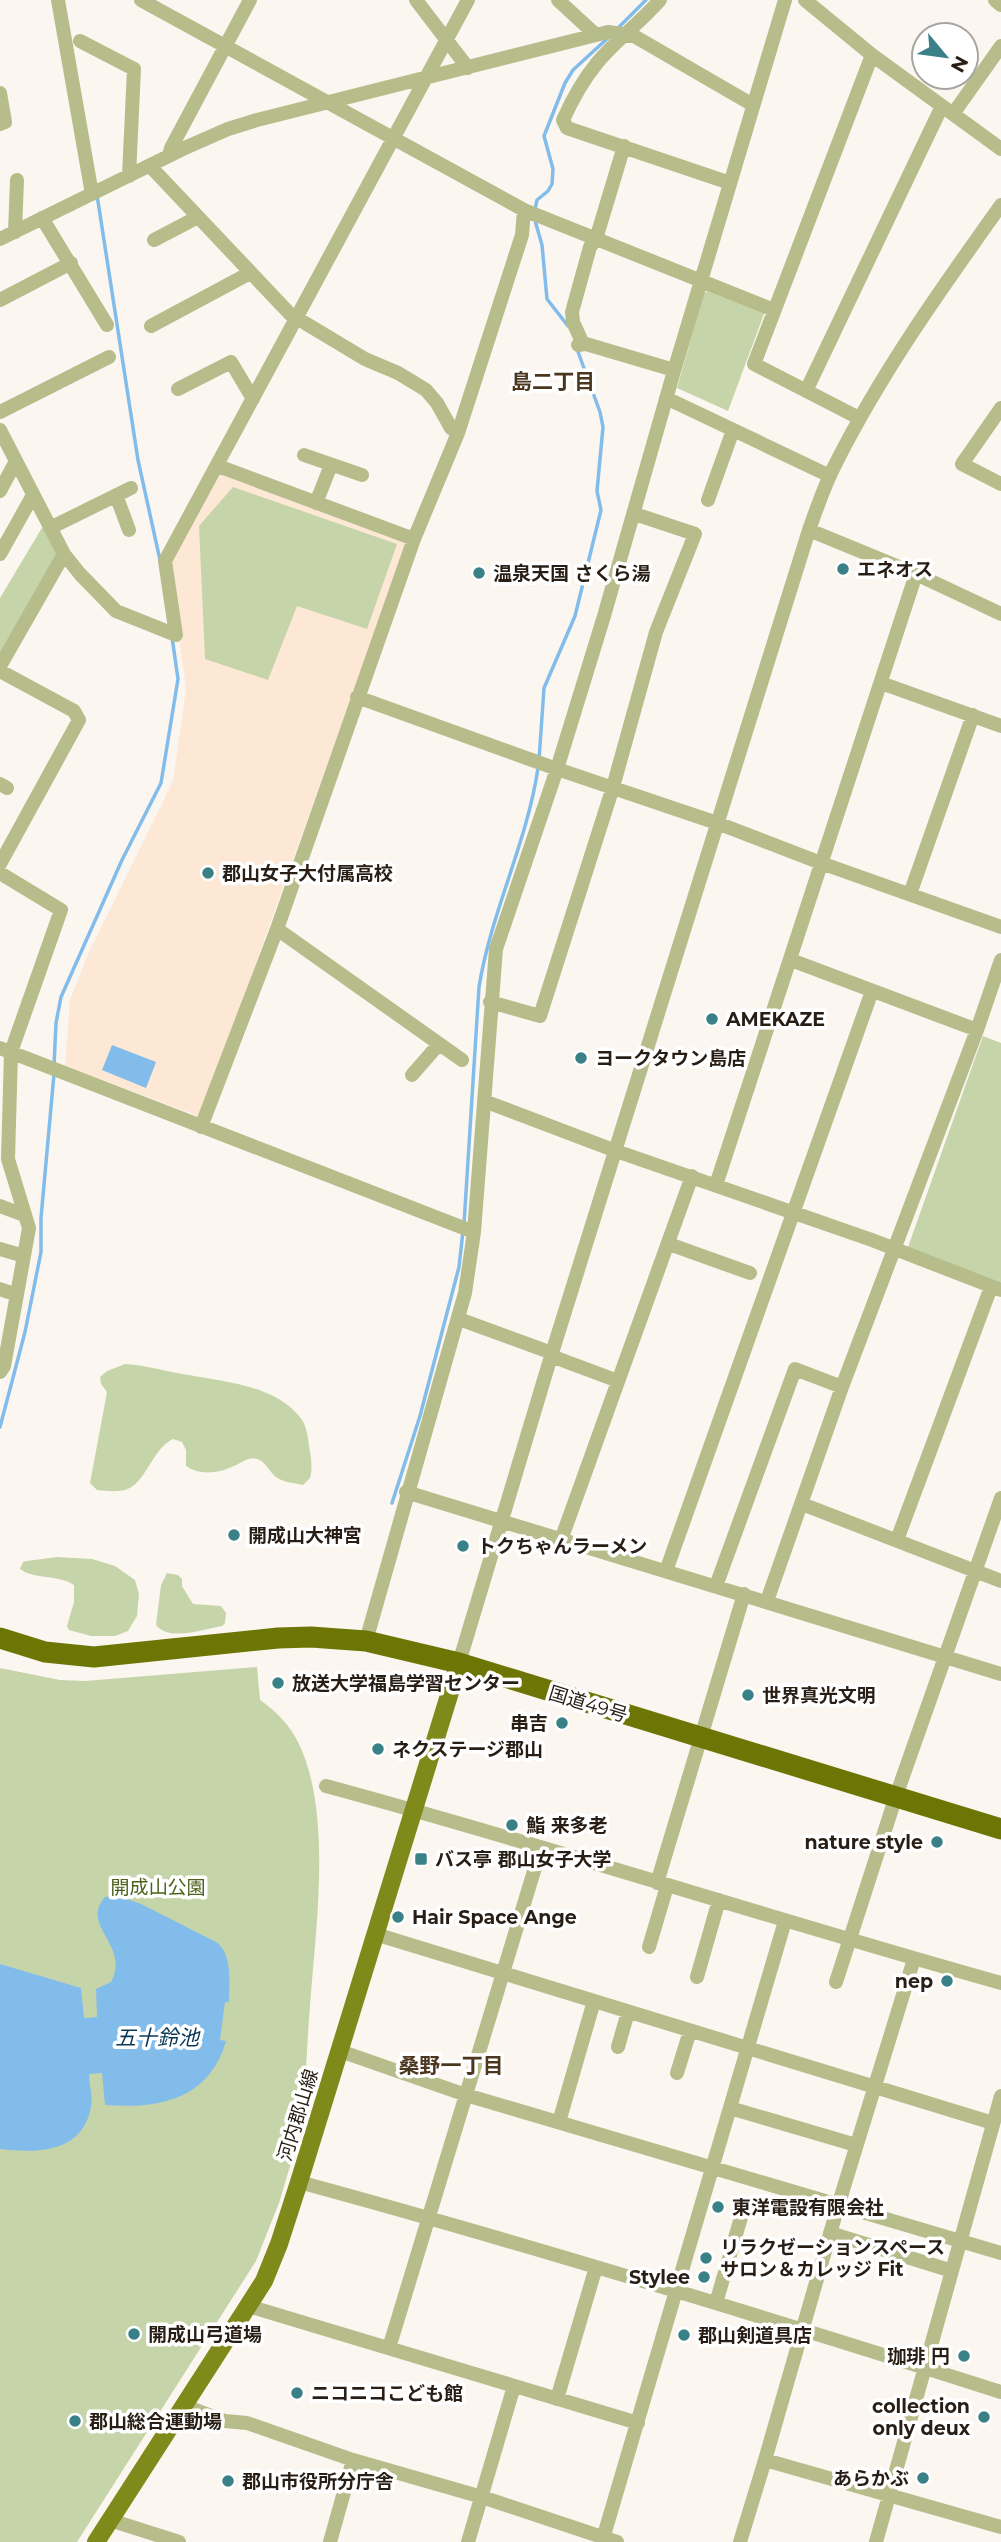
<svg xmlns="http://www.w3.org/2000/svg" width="1001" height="2542" font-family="Montserrat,'Noto Sans JP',sans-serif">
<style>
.built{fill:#fce8d5}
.green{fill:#c6d5a9}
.water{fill:#82bceb}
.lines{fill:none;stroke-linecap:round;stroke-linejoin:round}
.stream{stroke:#82bceb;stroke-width:3.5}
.minor{stroke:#b6bd8b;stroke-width:14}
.major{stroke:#808a1a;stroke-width:18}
.highway{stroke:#6d7605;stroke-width:21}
.poi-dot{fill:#398187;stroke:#fff;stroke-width:2.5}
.labels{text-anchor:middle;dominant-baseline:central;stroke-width:7;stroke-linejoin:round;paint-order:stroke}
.poi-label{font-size:19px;font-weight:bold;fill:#281e15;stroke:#fff;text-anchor:start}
.street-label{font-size:19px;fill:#281e15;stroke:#fff}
.park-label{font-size:19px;fill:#4e601a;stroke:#fff}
.neighbourhood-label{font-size:21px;font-weight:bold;fill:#4b3620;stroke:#fff}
.water-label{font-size:21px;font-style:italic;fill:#093756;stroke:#fff}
</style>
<rect width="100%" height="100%" fill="#fcf6f1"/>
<!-- built -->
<path class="built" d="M220 471 407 541 201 1117 65 1066 70 1000 89 952 173 781 186 689 169 561Z"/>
<!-- green -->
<path class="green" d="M710 290 763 311 764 314 728 411 677 388 704 293Z
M233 487 397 544 367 629 297 606 268 680 205 659 199 526Z
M43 526 59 556 0 658V598Z
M983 1036 1001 1043V1283L908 1247Z
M125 1364C147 1365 167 1372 189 1375 225 1382 273 1385 299 1416 306 1423 308 1436 309 1446 311 1457 313 1468 310 1478L303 1485C294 1483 282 1482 276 1477 267 1470 264 1456 249 1459 244 1460 239 1464 234 1466 219 1473 200 1476 186 1466V1450L182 1442 173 1439C151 1450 146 1484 125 1490 116 1492 106 1491 97 1490L90 1483 107 1392 101 1384 100 1377 107 1371Z
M57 1557 92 1559 115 1566 135 1580 139 1594 137 1616 128 1631 115 1636H91L69 1630 67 1626 74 1602V1585C58 1574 34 1580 20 1569L23 1562 27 1561Z
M167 1573 178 1575 182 1579V1586L193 1604 221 1606 226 1613 225 1623 222 1626C204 1629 169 1642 156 1625L161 1585Z
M257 1667 260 1700C277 1712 290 1725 299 1744 331 1811 317 1919 311 1993 308 2029 306 2064 305 2100L303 2119 296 2146 279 2203 256 2261 77 2542H0V1668L60 1680 85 1681Z"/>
<!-- water -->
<path class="water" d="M112 1045 156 1062 146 1088 102 1070Z
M118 1896 141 1904 216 1942C233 1954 229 1983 229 2002H225L220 2040 226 2041C209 2100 159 2109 105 2105L102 2073 89 2074C89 2084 93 2097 91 2107 82 2154 37 2153 0 2149V1964L81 1988 84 2018 97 2017 96 1989 111 1982C131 1945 79 1926 105 1897Z"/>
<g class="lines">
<!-- stream -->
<path class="stream" d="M617 29 646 0
M97 195 138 460 160 560
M535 209 537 200 548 191 552 184 553 169 544 136 565 83 573 70 609 37
M534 217 542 245 547 299 568 326
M539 760 544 688 575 616 601 510 597 491 603 427 600 412 577 349
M54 1066 56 1023 61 997 122 860 161 783 178 679 172 637
M464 1224 479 987C491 912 527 843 538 768
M0 1427 25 1332 41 1252V1218L54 1074
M392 1503 420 1416 459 1267 463 1231"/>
<!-- minor -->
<path class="minor" d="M58 0 92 194
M141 0 524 210 774 310
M416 0 468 68
M558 0 596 35
M660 0C640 23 616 40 597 63 583 80 572 100 563 120L567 128 730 183
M805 0 872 55 1001 149
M995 0 1001 5
M80 41 134 69 129 176
M0 93 5 122 0 124
M953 114 1001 46
M169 156 171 148 250 0
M150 166 290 314 365 359 398 373 426 390 437 403 451 428 458 433
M42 218 107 325
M15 232 17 180
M0 239 187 147 228 129 257 120 608 32 634 36 753 105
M154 240 198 217
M0 300 71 263
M151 326 250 273
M583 344 573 322 572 312 590 247 596 239 624 146
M578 345 586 344 674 370
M178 389 231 362 253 399
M806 391 942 106
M666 398 830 476
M1001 408 962 464 1001 484
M0 412 109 357
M859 418 754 364 872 55
M0 430 64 554 80 574 116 611 176 635 165 561 468 0
M304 455 362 475
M218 466 414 539
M0 491 16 461
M116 495 129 530
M708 500 733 430
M316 503 331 465
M50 528 131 488
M809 530 916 574 1001 614
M0 554 33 495
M0 666 64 554
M0 671 74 711 79 720 0 864
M881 683 1001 726
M357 697 557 769 717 823 821 863 1001 927
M0 784 7 788
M0 873 61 910 11 1052 8 1159 29 1228 4 1366 0 1372
M910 894 973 715
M277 929 462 1060
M791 960 977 1030
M490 1002 540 1016 613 787 656 632 695 534 635 514
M0 1048 474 1232
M412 1075 439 1044
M484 1101 616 1151 872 1240 1001 1290
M201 1127 277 929 414 539 458 433 522 235 524 210
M716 1185 916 574
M0 1206 24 1215
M669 1244 750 1273
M0 1249 24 1256
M0 1289 17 1295
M459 1319 552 1353
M551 1356 618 1381
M406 1492 1001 1674
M802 1504 1001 1581
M561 1540 692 1176
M897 1540 991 1287
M666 1571 872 991
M716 1586 795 1369 842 1387
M767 1601 842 1387 977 1030 1001 960
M366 1641 465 1293 474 1232 496 949 557 769 604 616 674 371 785 0
M459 1663 552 1353 809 530C817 508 824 486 835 465 881 373 941 289 1001 205
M326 1786C552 1847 775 1920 1001 1983
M657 1883 744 1594
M375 1934 993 2123
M649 1947 667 1886
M914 1959 838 2206 765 2460 1001 2527
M697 1977 719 1900
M836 1982 896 1796 1001 1498
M618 2047 628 2012
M340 2051 466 2095 1001 2253
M677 2073 690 2031
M730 2108 856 2145
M559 2122 594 2001
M299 2182C535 2246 768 2318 1001 2392
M830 2233 952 2271
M716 2303 742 2214
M248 2306 638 2423
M389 2348 541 1848
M557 2399 596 2267
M185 2406 225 2421 247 2423 353 2460 482 2497 617 2542
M110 2520 179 2542
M330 2542 353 2460
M468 2542 514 2386
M602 2542 785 1921
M740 2542 765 2460
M876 2542 1001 2096"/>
<!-- major -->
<path class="major" d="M96 2542 248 2306 264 2281 279 2244 299 2182 459 1663"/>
<!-- highway -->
<path class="highway" d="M0 1638 45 1652 94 1657 278 1638 311 1637 366 1641 459 1663 1001 1829"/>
</g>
<!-- markers -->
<g class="poi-dot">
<circle cx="843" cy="569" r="7"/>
<circle cx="479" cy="573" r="7"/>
<circle cx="208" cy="873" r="7"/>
<circle cx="712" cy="1019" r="7"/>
<circle cx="581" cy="1058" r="7"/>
<circle cx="234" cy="1535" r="7"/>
<circle cx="463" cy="1546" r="7"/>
<circle cx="278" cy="1683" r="7"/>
<circle cx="748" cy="1695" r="7"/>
<circle cx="562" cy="1723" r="7"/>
<circle cx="378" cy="1749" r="7"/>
<circle cx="512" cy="1825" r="7"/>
<circle cx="937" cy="1842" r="7"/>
<rect x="414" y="1852" width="14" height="14" rx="3.5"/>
<circle cx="398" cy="1917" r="7"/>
<circle cx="947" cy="1981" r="7"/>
<circle cx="718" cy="2207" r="7"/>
<circle cx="706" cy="2258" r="7"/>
<circle cx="704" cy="2277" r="7"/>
<circle cx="134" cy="2334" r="7"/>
<circle cx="684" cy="2335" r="7"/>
<circle cx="964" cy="2356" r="7"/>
<circle cx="297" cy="2393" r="7"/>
<circle cx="984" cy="2417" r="7"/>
<circle cx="75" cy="2421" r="7"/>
<circle cx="923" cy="2478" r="7"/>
<circle cx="228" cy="2481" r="7"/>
</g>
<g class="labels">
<!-- poi labels -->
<g class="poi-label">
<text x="857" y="569">エネオス</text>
<text x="493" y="573">温泉天国 さくら湯</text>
<text x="222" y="873">郡山女子大付属高校</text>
<text x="726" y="1019">AMEKAZE</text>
<text x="595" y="1058">ヨークタウン島店</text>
<text x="248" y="1535">開成山大神宮</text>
<text x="477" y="1546">トクちゃんラーメン</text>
<text x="292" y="1683">放送大学福島学習センター</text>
<text x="762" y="1695">世界真光文明</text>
<text x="548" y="1723" text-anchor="end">串吉</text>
<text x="392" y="1749">ネクステージ郡山</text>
<text x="526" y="1825">鮨 来多老</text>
<text x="923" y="1842" text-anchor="end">nature style</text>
<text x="435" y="1859">バス亭 郡山女子大学</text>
<text x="412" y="1917">Hair Space Ange</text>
<text x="933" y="1981" text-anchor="end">nep</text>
<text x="732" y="2207">東洋電設有限会社</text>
<text x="720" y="2247">リラクゼーションスペース<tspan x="720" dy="22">サロン＆カレッジ Fit</tspan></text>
<text x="690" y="2277" text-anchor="end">Stylee</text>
<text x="148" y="2334">開成山弓道場</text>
<text x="698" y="2335">郡山剣道具店</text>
<text x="950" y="2356" text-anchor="end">珈琲 円</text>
<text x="311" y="2393">ニコニコこども館</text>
<text x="970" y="2406" text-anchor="end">collection<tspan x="970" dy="22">only deux</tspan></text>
<text x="89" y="2421">郡山総合運動場</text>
<text x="909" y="2478" text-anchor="end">あらかぶ</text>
<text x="242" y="2481">郡山市役所分庁舎</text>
</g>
<!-- street labels -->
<g class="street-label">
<text transform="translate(588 1704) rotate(17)">国道49号</text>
<text transform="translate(298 2115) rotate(-73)">河内郡山線</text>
</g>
<!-- park labels -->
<g class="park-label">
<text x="158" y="1887">開成山公園</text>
</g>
<!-- neighbourhood labels -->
<g class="neighbourhood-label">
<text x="553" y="381">島二丁目</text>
<text x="451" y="2065">桑野一丁目</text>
</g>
<!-- water labels -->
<g class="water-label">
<text x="157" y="2037">五十鈴池</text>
</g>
</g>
<!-- north arrow -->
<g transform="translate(945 56) rotate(119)"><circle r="33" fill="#ffffff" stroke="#a9a5a1" stroke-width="2"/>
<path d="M0-5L12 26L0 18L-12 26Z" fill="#398187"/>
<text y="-10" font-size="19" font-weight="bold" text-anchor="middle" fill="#281e15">N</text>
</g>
</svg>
